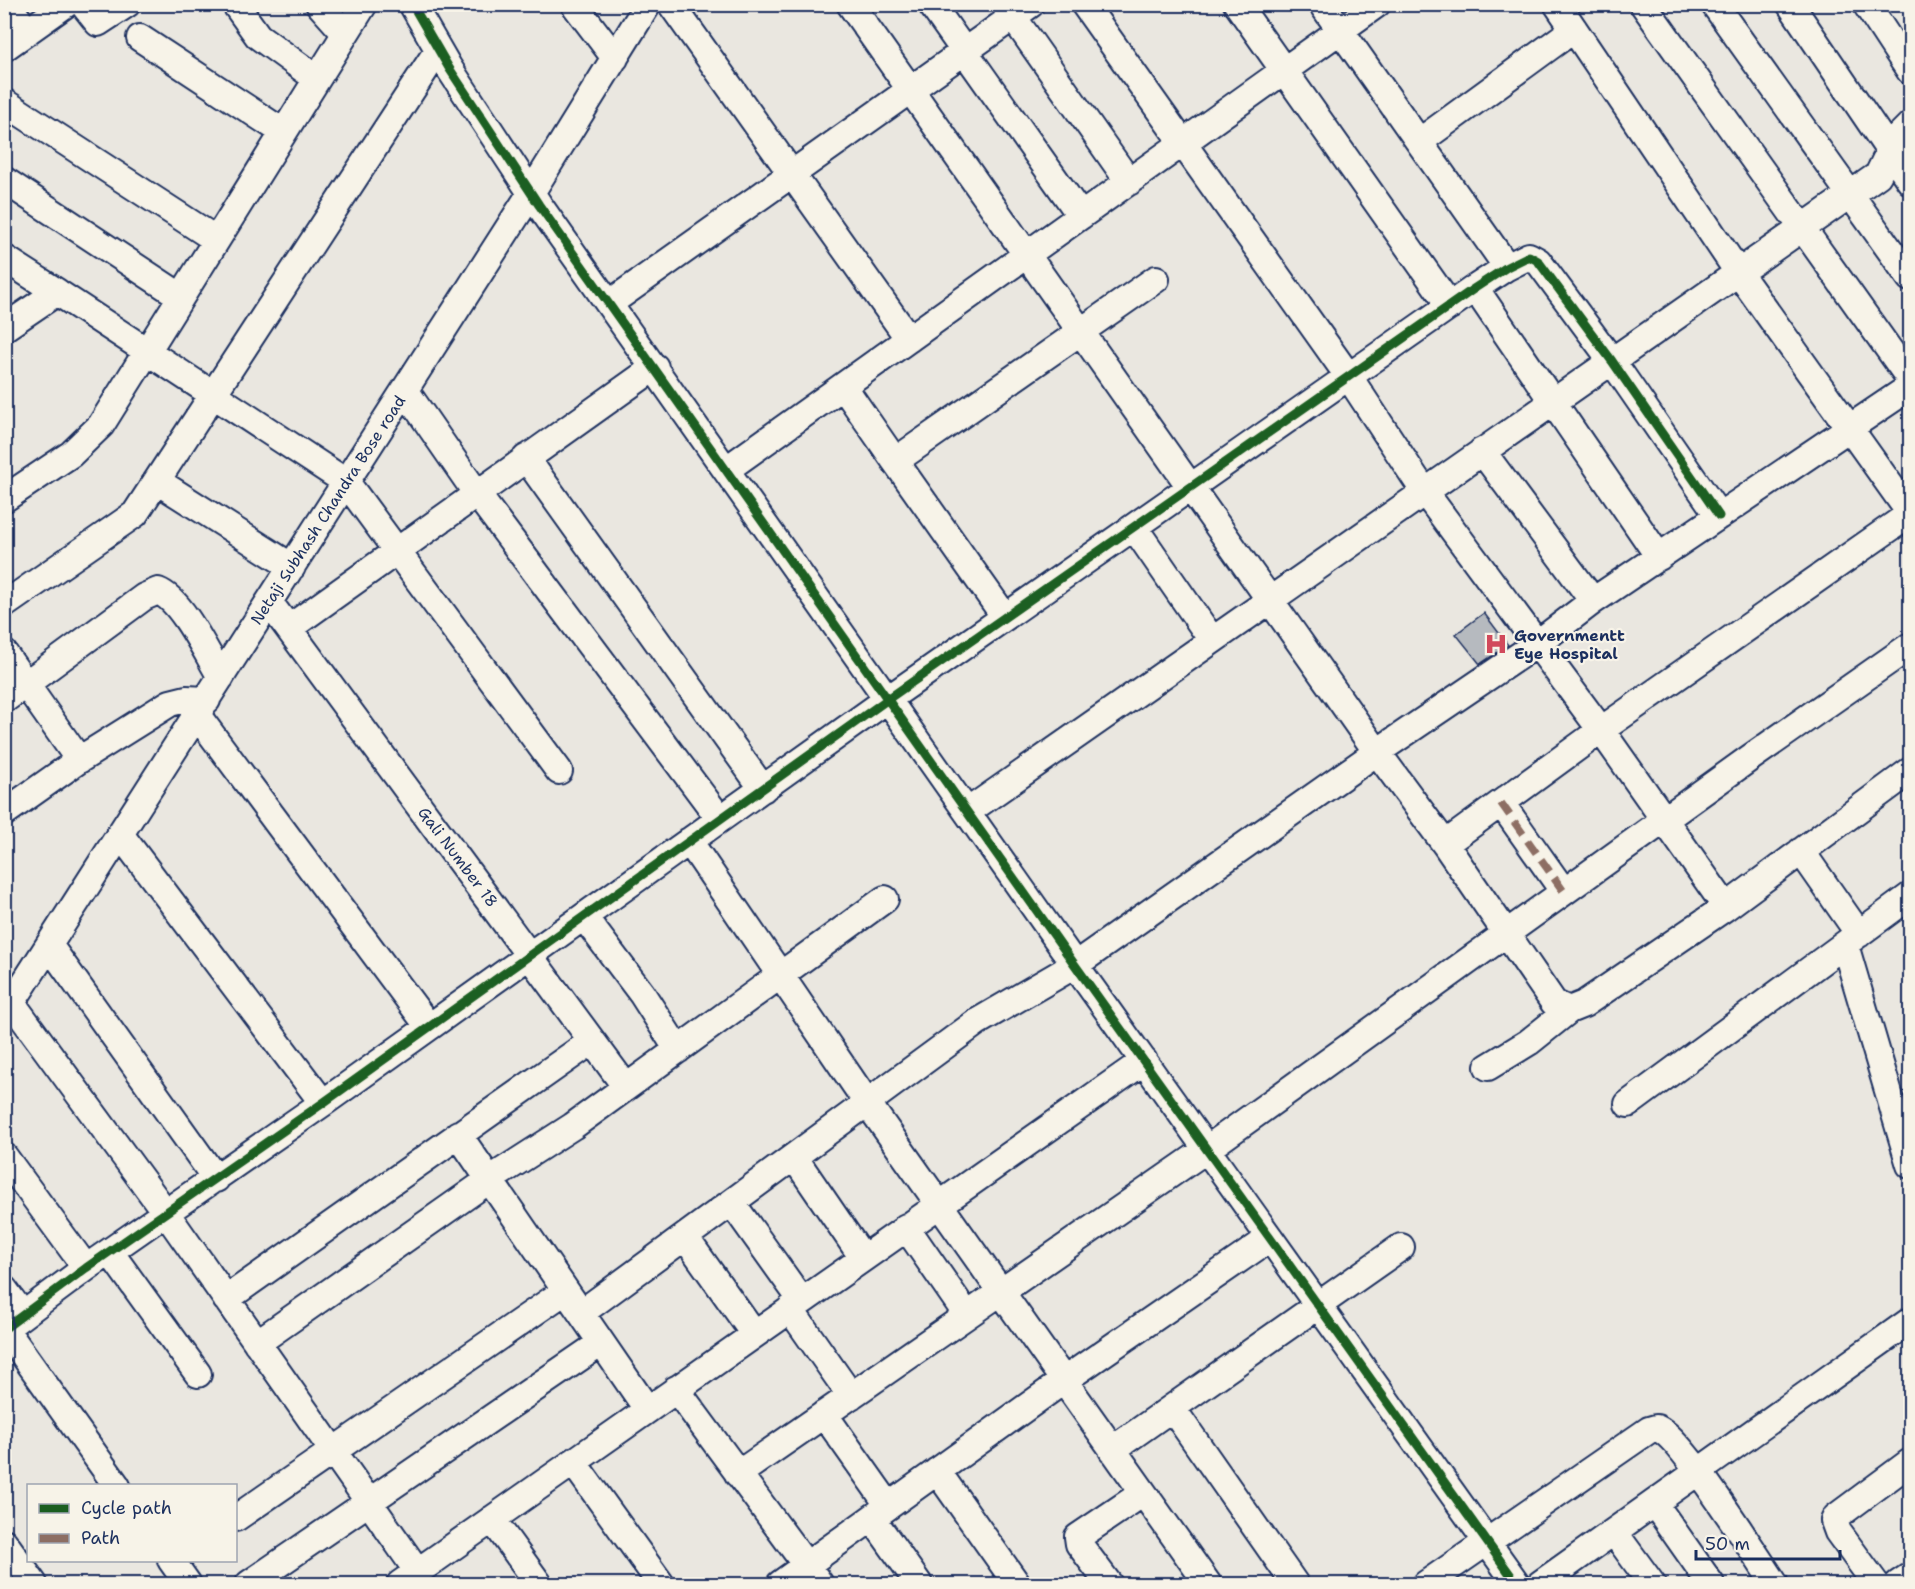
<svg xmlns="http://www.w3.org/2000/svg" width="1915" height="1589" font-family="'Shantell Sans',sans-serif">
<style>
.building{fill:#b6babf;stroke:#1b2f5e;stroke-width:1.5}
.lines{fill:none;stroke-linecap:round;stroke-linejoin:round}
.minor-casing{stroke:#1b2f5e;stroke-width:30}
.minor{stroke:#f7f3e8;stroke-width:26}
.quiet{stroke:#8d6e63;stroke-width:8;stroke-dasharray:15 8;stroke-linecap:butt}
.cycleway-casing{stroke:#f7f3e8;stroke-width:13}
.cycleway{stroke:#1b5e20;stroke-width:9}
.labels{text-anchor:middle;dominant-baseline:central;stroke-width:4.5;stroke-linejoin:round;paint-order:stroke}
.street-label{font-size:16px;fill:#1b2f5e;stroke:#f7f3e8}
.poi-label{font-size:16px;font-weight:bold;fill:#1b2f5e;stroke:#f7f3e8;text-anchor:start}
</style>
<rect width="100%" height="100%" fill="#eae7e0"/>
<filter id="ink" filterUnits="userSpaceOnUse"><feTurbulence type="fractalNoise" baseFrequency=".0167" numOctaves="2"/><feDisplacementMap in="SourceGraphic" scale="12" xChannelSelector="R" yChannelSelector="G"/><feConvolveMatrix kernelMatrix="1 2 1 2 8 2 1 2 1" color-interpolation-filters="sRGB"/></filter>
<g filter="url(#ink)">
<!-- building -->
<path class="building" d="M1484 613 1508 645 1480 664 1456 634Z"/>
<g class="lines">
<!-- minor casing -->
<g class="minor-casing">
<path id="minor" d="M8 4 27 32
M83 4 98 23 127 4
M235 4 258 36 317 79
M319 4 345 33
M412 4 449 68 539 205 1075 965 1517 1584
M574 4 615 58
M671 4 909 339
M850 4 1377 752 1445 844 1554 1003 1569 1010 1584 1004 1726 907 1910 771
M931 4 1081 216
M1004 4 1129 182
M1084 4 1349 377 1424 491 1601 730 1726 907
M1237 4 1450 306
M1322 4 1507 267
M1557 4 1738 272 1910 513
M1643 4 1910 379
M1714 4 1910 278
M1790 4 1910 181
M1866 4 1910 71
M140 38 283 132
M4 48 66 4
M4 102 215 239
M1419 142 1574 29
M4 180 180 296
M4 258 57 292
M1475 288 1659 557
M610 303 1031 4
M4 328 57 292 346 482 559 771
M843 386 895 461
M405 390 477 494 720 819
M1482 451 1593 601
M526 458 763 789
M727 469 1377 4
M157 481 292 567
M4 499 71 454 101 425 364 4
M1134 527 1212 640
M269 602 626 1087
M4 605 135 514 438 50
M1005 617 895 461 1156 279
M289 628 655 367
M4 653 79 760
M4 700 144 597 158 591C182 600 207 654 221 677
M197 715 429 1027
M1501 803 1564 892
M967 812 1878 175 1895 140 1910 125
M4 813 79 760 170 703 186 699 207 700
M120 834 323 1103
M689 841 866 1101 1208 1584
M1445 844 1601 730 1910 514
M1801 851 1859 934
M584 917 642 994 678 1050
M49 945 216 1179
M1845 945 1910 1165
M12 1003 166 1213 418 1572
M4 1015 531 193 648 4
M1488 1067 1529 1042 1569 1010
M1628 1104 1910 896
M458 1134 647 1409
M4 1156 86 1268
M794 1157 863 1258
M732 1203 802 1301
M906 1227 967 1315
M685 1237 754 1334
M110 1252 198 1374
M4 1289 23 1315
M226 1299 592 1041
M790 1309 851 1396
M581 1313 977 1022 1075 965 1377 752 1538 643 1593 601 1910 387
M4 1329 86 1268 323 1103 888 699 1475 288 1507 267 1529 256 1538 261 1612 361 1719 516
M5 1329 117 1486
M257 1343 489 1180 573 1126 885 899
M676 1389 820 1584
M1172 1408 1295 1584
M824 1414 889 1506
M1112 1450 1401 1247
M573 1462 661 1584
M937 1471 1017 1584
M738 1474 1207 1149 1750 758 1910 646
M1654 1503 1711 1584
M236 1518 565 1291
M872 1518 919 1584
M492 1519 539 1584
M1614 1532 1652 1584
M4 1542 34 1584
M171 1560 188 1584
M249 1584 601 1343
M400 1584 1144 1061
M780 1584 1063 1381 1270 1238
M1109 1584 1079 1544 1078 1537 1143 1493
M1426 1584 1649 1430 1656 1428C1679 1433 1757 1558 1775 1584
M1540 1584 1910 1321
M1876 1584 1838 1532 1834 1521 1836 1517 1910 1462
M1898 1584 1910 1576"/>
</g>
<!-- minor -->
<use href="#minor" class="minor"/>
<!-- quiet -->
<path class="quiet" d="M1501 803 1564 892"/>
<!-- cycleway casing -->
<g class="cycleway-casing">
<path id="cycleway" d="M412 4 449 68 539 205 1075 965 1517 1584
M4 1329 86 1268 323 1103 888 699 1475 288 1507 267 1529 256 1538 261 1612 361 1719 516"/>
</g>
<!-- cycleway -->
<use href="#cycleway" class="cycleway"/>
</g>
</g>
<!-- icons -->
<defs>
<g id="hospital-bare" transform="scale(1.8)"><path d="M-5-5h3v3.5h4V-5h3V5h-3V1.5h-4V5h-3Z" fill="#d1495b" stroke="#f7f3e8" stroke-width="2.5" paint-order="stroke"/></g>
</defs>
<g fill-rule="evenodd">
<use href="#hospital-bare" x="1496" y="644"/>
</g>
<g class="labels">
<!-- street labels -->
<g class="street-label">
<text transform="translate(328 510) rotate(-57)">Netaji Subhash Chandra Bose road</text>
<text transform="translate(458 857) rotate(53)">Gali Number 18</text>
</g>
<!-- poi labels -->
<g class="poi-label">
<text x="1514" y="635">Governmentt<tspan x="1514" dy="18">Eye Hospital</tspan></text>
</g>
</g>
<!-- margin -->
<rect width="1915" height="1589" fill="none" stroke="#f7f3e8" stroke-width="24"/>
<rect x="12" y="12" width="1891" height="1565" fill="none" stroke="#1b2f5e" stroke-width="2" filter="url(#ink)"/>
<!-- legend -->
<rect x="27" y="1484" width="210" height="78" fill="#f7f3e8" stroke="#9fa5b1" stroke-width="1.5"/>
<rect x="39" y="1504" width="30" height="9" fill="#1b5e20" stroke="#9fa5b1" stroke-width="1.5"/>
<text x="81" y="1514" font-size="18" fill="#1b2f5e">Cycle path</text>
<rect x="39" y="1534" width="30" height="9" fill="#8d6e63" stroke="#9fa5b1" stroke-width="1.5"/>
<text x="81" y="1544" font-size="18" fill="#1b2f5e">Path</text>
<!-- scale -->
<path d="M1696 1550v9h144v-9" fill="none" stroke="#1b2f5e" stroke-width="3"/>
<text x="1705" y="1550" font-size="18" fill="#1b2f5e" stroke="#f7f3e8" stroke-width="4.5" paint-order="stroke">50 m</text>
</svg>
